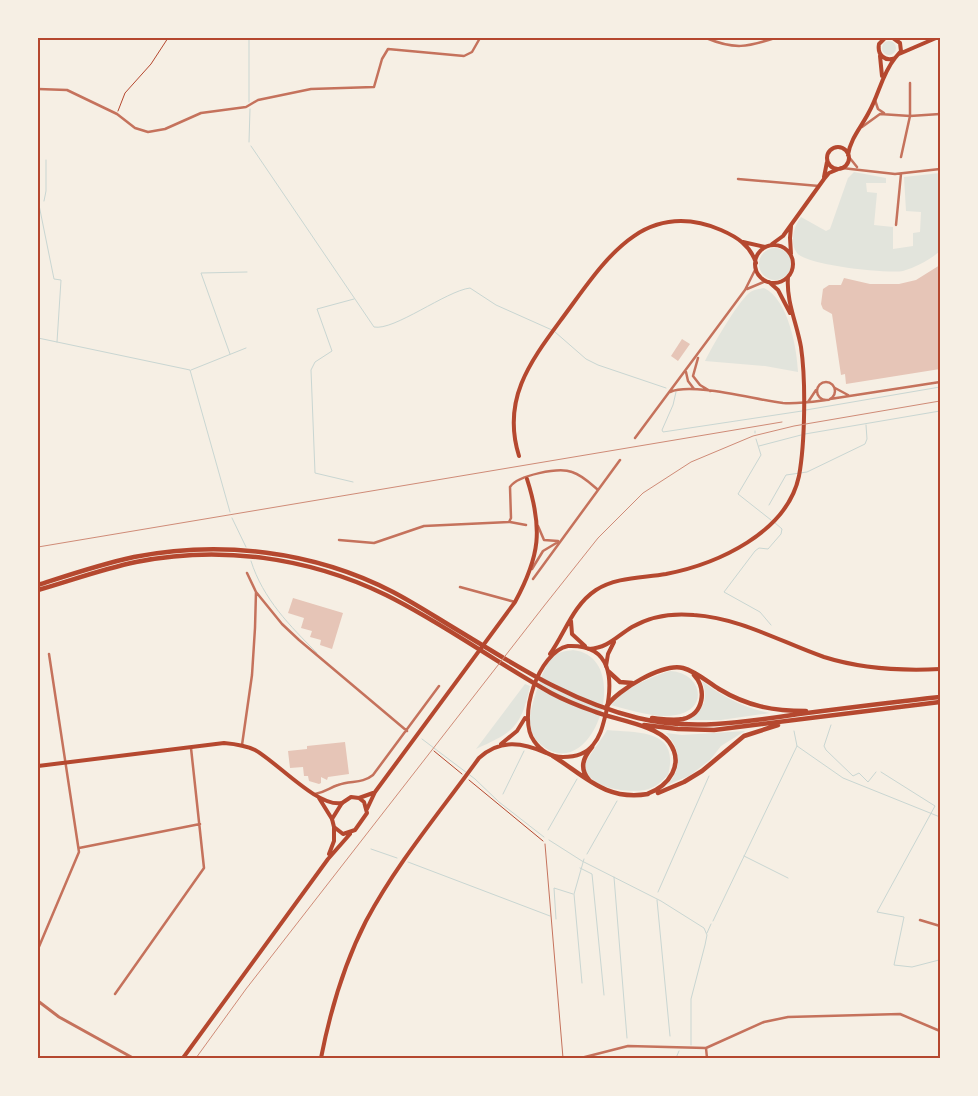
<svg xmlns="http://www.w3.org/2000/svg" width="978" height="1096" font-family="'Roboto Condensed',sans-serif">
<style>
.green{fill:#e2e4dc}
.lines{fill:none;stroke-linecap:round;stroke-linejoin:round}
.stream{stroke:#c9d6d2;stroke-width:1}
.building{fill:#e6c5b7}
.path{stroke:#b5482f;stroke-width:1}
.service{stroke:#c5725c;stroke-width:1}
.minor{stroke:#c5725c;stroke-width:2.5}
.tertiary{stroke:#c5725c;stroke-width:3}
.secondary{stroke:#b5482f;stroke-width:4}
.primary{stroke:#b5482f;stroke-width:4}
.trunk{stroke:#b5482f;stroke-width:4.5}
.rail{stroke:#cf8b77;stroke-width:1}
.neatline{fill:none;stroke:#b5482f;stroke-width:2}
</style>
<rect width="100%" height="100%" fill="#f6efe4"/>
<!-- green -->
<path class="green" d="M882 48a7 7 0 1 1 14 0a7 7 0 1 1-14 0Z
M854 172 886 178V183H866L867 192 877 193 874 225 893 227V249L913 246V233L920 232 921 212 906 211 904 177 940 173V251C930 260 916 267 903 271 888 274 805 265 797 253 789 243 794 226 801 217L826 231 830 229 848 178Z
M759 264a16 16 0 1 1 32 0a16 16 0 1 1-32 0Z
M764 288C788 299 797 348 798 372L765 366 705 361C713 345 736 305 749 293 754 289 759 289 764 288Z
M573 650C637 657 591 793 538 742 533 737 530 729 530 721 529 710 544 664 552 657 558 652 566 651 573 650Z
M670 671C703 673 709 710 676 715 656 719 630 710 611 705 620 690 653 676 670 671Z
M702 681C723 697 744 708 770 713L721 720H688C704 711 709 698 702 681Z
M525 684 530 686C521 728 513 732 476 749Z
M607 730C639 733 680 729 668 775 661 782 655 788 645 790 628 793 587 789 585 766 585 760 603 738 607 730Z
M745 731 721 746 710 760 689 776 667 785C683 768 681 750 666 733L682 735Z"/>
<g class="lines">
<!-- stream -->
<path class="stream" d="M249 102V38
M249 142 250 109
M251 146 374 327C394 331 446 291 470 288L496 305 552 330
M44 201 46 191V160
M39 205 54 279 61 280 57 342
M555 332 586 359 598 365 666 388
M38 338 190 370 230 512
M230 354 201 273 247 272
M191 370 246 348
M676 392 673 405 662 430 663 432 802 411
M806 410 940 387
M755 431V433
M805 434 940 411
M756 439 761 455 738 494 771 520
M759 446 801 435
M353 482 315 473 311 370 315 362 332 351 317 309 354 299
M769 505 786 475 807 472 865 444 867 439 866 425
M232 518 246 547
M251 561C263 599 290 626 317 653
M771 625 760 612 724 592 755 551 759 548 768 549 781 534 782 529 774 522
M831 725 824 746 826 750 853 776 859 773 868 782 876 772
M422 739 475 779 499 802 544 837
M797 746 843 778 940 817
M881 772 935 806 877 912 904 917 894 965 912 967 939 960 940 961
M503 794 524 751
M548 830 577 779
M549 840 582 861 661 901 704 928 707 935 705 945 691 999V1045
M371 849 397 858
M587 854 617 801
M744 856 788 878
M408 862 550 916
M580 868 592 874 604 995
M614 877 627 1038
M658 892 709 776
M657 900 670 1036
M556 919 554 888 573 894
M713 921 797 746 794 731
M707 933 711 924
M582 983 574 894 584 859
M676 1058 679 1051"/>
</g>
<!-- building -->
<path class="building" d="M940 265V369L846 384 845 374 841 375 832 314 823 309 821 304 823 289 829 285H841L844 278 870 284H899L916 280Z
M682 339 690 344 678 361 671 356Z
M293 598 343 613 332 649 320 645 321 640 310 637 312 631 301 628 304 618 288 613Z
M345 742 349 774 328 777 327 780 321 777V783L319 784 309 781 308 776H304L303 767 290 768 288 751 307 749V746Z"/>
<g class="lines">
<!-- path -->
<path class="path" d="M118 111 125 93 151 64 168 38
M434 751 462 774
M469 780 543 841"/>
<!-- service -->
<path class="service" d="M545 844 563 1058"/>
<!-- minor -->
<path class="minor" d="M706 38C735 50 747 47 775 38
M38 89 67 90 117 114 135 128 148 132 165 129 201 113 246 107 258 100 311 89 374 87 382 59 388 49 464 56 472 52 480 38
M875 100 878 109 884 113
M862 127 880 114 910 116 940 114
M849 157 857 167
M901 157 910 116V83
M842 168 895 174 940 169
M738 179 819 186
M896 225 901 174
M747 289 766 281
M698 358 693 376 700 385 710 391
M686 372 688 381 694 389
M817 391a9 9 0 1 1 18 0a9 9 0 1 1-18 0Z
M835 388 848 395
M670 392C692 382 756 400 783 403 798 404 811 402 826 400
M830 399 940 382
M808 402 816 390
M635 438 745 290 756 268
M510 522 526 525
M538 526 544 540 558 541
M339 540 374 543 424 526 509 522 511 518 510 487C518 475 559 467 572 472 582 475 590 483 598 490
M532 569 543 551 558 542
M533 579 620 460
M460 587 515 602
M256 592 282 624 299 640 407 731
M242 745 252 675 255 628 256 592 247 573
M315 794C326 792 329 788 338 785 351 780 362 784 373 775L439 686
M79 848 200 824
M920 920 940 926
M38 949 79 852 49 654
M115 994 204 868 191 748
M706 1048 707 1058
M581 1058 628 1046 706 1048 764 1022 788 1017 900 1014 940 1031"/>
<!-- tertiary -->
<path class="tertiary" d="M38 1001 59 1017 133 1058"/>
<!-- secondary -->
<path class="secondary" d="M589 649C608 648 617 636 632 627 651 616 673 613 694 615 740 618 781 642 824 657 862 669 901 671 940 669
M606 666 608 654 614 642
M38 766 224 743C235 744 245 745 255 750 277 762 318 808 342 803
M319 798 332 819"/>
<!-- primary -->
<path class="primary" d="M885 38 879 44C877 55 885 62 895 58L901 51 900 43 893 38
M899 54 936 38
M880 56 882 76
M827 158a11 11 0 1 1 22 0a11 11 0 1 1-22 0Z
M848 155C850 139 862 126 869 112 879 94 882 74 895 58
M824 177 827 162
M743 242 765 247
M772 244 783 236 824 179 829 173 841 168
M755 264a19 19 0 1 1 38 0a19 19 0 1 1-38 0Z
M791 254 790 238 791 226
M769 282 778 290 790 313
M519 456C500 395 535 356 569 309 607 257 646 198 721 230 737 237 750 245 756 263
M571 621 572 634 585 646
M568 646C613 644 613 681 606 713 603 724 601 736 593 745 586 754 574 757 563 757 551 757 541 751 534 741 517 718 538 652 568 646Z
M550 654C565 633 573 605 596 590 616 577 642 578 666 574 717 564 787 533 799 476 805 443 806 381 801 347 797 324 786 301 788 277
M501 744 517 731 525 718
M351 797 359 798 364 802 367 813 355 830 343 834 334 827 332 819 342 803Z
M359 798 373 793
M367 809 375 792 515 602C540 556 543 529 527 479
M329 854 334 841V827
M183 1058 328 859 350 834
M321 1058C330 1012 344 964 366 921 397 863 440 812 479 758 500 739 522 742 546 753"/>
<!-- trunk -->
<path class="trunk" d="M38 585C69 575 101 564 134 557 221 540 314 551 393 592 416 604 437 618 459 631 517 666 571 702 638 718 691 731 746 722 799 714 846 708 893 702 940 697
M38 590C70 581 102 569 136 562 220 545 308 557 386 595 443 623 495 662 551 693 564 700 579 706 593 711 612 719 657 725 669 742 685 764 669 786 647 794
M609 672 620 682 632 683
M607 706C617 690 663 663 683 668 695 671 708 682 719 689 747 706 773 711 806 711
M652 718C662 719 673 721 683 719 704 714 707 689 694 675
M644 725 678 729 714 730 940 702
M553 756C586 777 606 801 648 794
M589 780C579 768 583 758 592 747
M658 793 684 782 702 771 744 736 778 725"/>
<!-- rail -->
<path class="rail" d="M38 547 782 422
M196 1058 246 989 544 606 598 538 643 493 691 462 753 436 794 426 940 401"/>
</g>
<!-- border -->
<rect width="978" height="1096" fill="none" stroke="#f6efe4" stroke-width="78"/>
<rect x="39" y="39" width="900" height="1018" class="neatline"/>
</svg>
